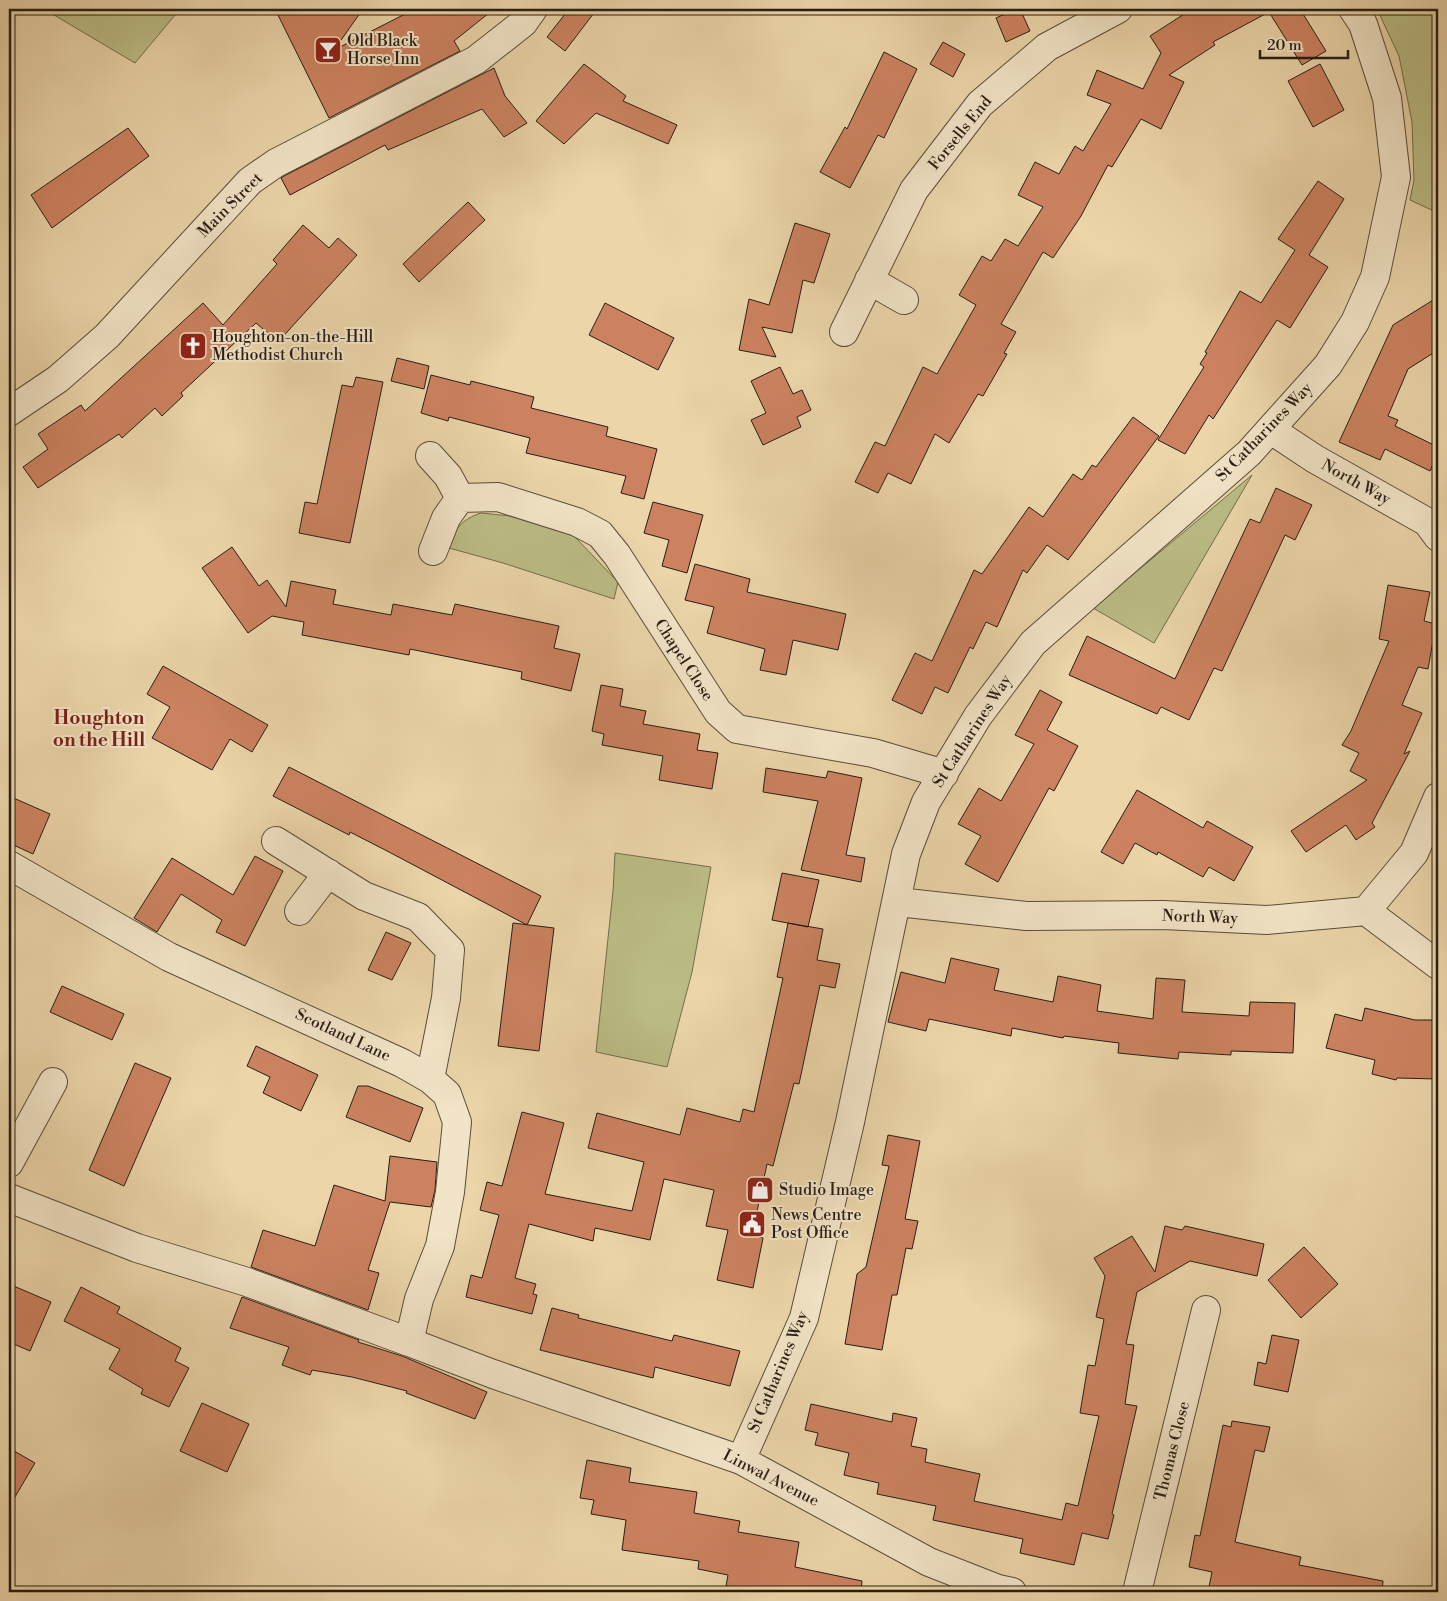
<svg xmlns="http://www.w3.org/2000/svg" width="1447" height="1601" font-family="'Libre Bodoni',serif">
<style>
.green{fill:#bbbc85;stroke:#716d4d}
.building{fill:#cc8260;stroke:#271e15}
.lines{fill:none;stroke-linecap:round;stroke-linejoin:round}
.minor-casing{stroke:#584c3a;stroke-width:30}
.tertiary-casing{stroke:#584c3a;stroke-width:30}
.minor{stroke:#f2e4c7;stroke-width:28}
.tertiary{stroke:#f2e4c7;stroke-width:28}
.labels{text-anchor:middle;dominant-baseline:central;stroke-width:4;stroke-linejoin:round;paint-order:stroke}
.poi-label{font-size:16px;fill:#271e15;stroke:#f2e4c7;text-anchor:start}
.street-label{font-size:16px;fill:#271e15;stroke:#f2e4c7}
.quarter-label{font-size:19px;font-weight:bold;fill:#7a1f14;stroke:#f2e4c7}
</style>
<rect width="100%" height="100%" fill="#ebd5a9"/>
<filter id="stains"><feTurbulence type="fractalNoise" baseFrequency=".004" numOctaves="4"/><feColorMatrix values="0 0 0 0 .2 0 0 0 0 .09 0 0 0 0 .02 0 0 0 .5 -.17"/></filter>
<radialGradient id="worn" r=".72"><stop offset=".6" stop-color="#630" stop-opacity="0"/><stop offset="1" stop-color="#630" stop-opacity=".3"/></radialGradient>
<!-- green -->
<path class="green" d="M44 9H180L135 63Z
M1377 9H1438V213L1410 200 1414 180 1412 122 1399 56Z
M1252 475 1154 643 1093 608Z
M481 513 520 517 574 536 618 582 614 599 503 563 449 548C454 529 462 519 481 513Z
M615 853 711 867 692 972 667 1067 596 1052 613 891Z"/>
<!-- building -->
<path class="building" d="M275 9H363L334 50 415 9H494L454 41 460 51 329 118Z
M569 9H597L565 51 547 37Z
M1016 9H1020L1030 31 1006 42 996 18Z
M1192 9H1300L1326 51 1302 65 1269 12 1213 42 1215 45 1169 75 1184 82 1161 129 1141 119 1112 167 1108 165 1081 216 1053 258 1043 252 1001 324 1016 332 1004 353 1007 354 983 396 978 394 949 443 935 434 911 484 888 473 878 493 855 482 875 442 885 446 923 367 937 374 976 305 959 295 982 256 991 261 1005 239 1018 246 1043 207 1018 195 1035 162 1059 174 1075 146 1083 151 1111 104 1087 95 1097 70 1143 89 1161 53 1150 36Z
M943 42 965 54 953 77 930 64Z
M884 52 917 69 884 138 878 135 850 188 820 172 845 127 847 129Z
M584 64 626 96 623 101 677 125 668 144 596 113 564 144 536 121Z
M1320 64 1344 110 1313 127 1288 81Z
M494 68 505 96 527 123 504 137 482 109 388 150 385 145 290 195 281 178 284 176Z
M128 128 149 156 52 228 31 195Z
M1318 181 1344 199 1309 255 1328 267 1290 328 1277 320 1213 419 1209 415 1185 454 1158 440 1204 367 1200 364 1207 353 1205 352 1240 291 1261 303 1295 250 1278 239Z
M468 202 485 220 419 282 403 264Z
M795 223 830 234 814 283 803 280 792 333 762 327 776 357 739 350 749 299 769 305Z
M303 225 329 248 338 238 357 255 278 342 256 323 181 393 183 396 162 416 155 408 122 438 119 434 38 488 23 467 48 449 38 434 81 405 85 411 203 303 223 325 277 264 273 260Z
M1438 297V350L1408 369 1388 416 1398 420 1395 426 1438 447V453L1430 471 1385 449 1380 460 1339 442 1393 325Z
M605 303 674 338 658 370 589 335Z
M397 358 429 366 424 389 391 381Z
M780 367 793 394 802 390 811 410 797 417 801 427 763 445 751 420 766 413 751 381Z
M431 375 470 385 471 381 534 397 531 408 608 427 606 436 657 449 644 499 621 493 626 476 526 453 530 438 449 417 448 421 421 413Z
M356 377 383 382 350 543 299 533 305 502 317 504 342 385 353 387Z
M1133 417 1159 436 1068 560 1047 545 1027 573 1023 570 997 627 986 622 973 649 970 647 948 693 935 687 922 714 892 700 915 653 932 661 974 570 982 574 1029 507 1043 517 1073 474 1082 480 1092 465 1096 467Z
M1276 488 1312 505 1295 540 1285 535 1222 671 1214 668 1189 720 1161 707 1157 714 1069 675 1087 636 1175 679 1250 519 1260 523Z
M653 502 703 515 687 573 662 566 669 540 644 533Z
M232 547 259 586 267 580 286 607 291 581 336 590 333 604 391 615 393 604 452 615 455 604 559 626 554 648 580 654 571 691 521 679 522 672 410 649 409 655 302 635 304 622 272 616 248 633 202 568Z
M695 564 750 579 747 592 846 614 838 650 793 640 786 675 760 670 765 649 707 633 714 607 685 600Z
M1388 585 1430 592 1424 621 1436 624 1428 669 1418 667 1402 705 1422 713 1404 754 1410 751 1372 823 1375 827 1356 840 1346 825 1306 852 1291 831 1367 780 1350 771 1359 753 1342 745 1351 731 1389 641 1379 639Z
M163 666 268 725 252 752 230 739 212 770 152 738 170 707 147 694Z
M601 685 623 689 620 706 646 711 643 724 700 734 697 750 718 753 712 789 659 780 663 756 602 745 604 734 592 731Z
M1040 690 1062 702 1047 730 1078 746 1054 791 1049 788 998 882 965 864 981 836 958 824 979 788 1001 801 1034 744 1015 735Z
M289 767 541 896 527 925 389 852 350 832 349 835 273 796Z
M766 768 826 778 828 771 862 778 846 855 865 858 861 882 801 870 818 801 763 792Z
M1137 790 1203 828 1207 821 1253 847 1234 881 1209 867 1203 877 1158 852 1157 855 1135 843 1123 864 1101 852Z
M9 796 50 814 33 854 9 843Z
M255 856 283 871 245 946 216 932 222 920 181 894 157 932 134 918 172 858 233 895Z
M782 873 819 880 808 927 772 920Z
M513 923 554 928 539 1051 498 1046Z
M788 923 823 929 817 960 840 964 835 988 820 985 799 1084 794 1083 773 1166 767 1164 752 1235 763 1238 753 1288 717 1280 728 1230 706 1226 714 1190 664 1179 650 1240 595 1228 593 1241 529 1224 515 1278 536 1284 533 1294 537 1295 532 1314 466 1297 471 1275 482 1278 499 1215 480 1210 487 1182 502 1186 522 1112 564 1123 545 1194 632 1211 644 1162 588 1148 597 1113 680 1135 687 1108 740 1122 743 1109 754 1112 783 978 777 977Z
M386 932 411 943 392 980 368 970Z
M951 958 999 969 994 990 1053 1002 1058 976 1101 985 1097 1011 1153 1019 1156 978 1185 980 1182 1012 1249 1016 1250 1002 1295 1003 1293 1053 1231 1051V1055L1179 1052 1178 1059 1118 1053 1119 1043 1064 1036 1063 1038 1012 1028 1011 1036 929 1019 926 1031 888 1022 901 972 945 983Z
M62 986 124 1014 112 1040 50 1012Z
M1365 1008 1415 1020H1436L1435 1045H1438V1079L1397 1078 1396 1080 1372 1074 1375 1060 1326 1048 1335 1014 1362 1021Z
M256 1046 318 1075 301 1111 263 1093 270 1077 247 1066Z
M135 1063 171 1078 124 1186 89 1170Z
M358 1086H368L423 1108 410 1142 346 1117Z
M888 1135 920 1141 905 1219 918 1221 912 1249 906 1248 897 1295H892L882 1350 845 1344 857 1274 866 1267 889 1166 882 1165Z
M390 1156 437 1162 435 1190 431 1207 390 1202 368 1270 379 1273 368 1310 251 1267 263 1230 315 1246 334 1185 385 1201Z
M1165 1226 1182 1230 1185 1226 1264 1244 1257 1276 1190 1261 1137 1292 1126 1344 1134 1345 1125 1404 1137 1406 1112 1514 1114 1515 1108 1539 1082 1533 1074 1565 1020 1553 1023 1539 933 1520 936 1506 877 1494 879 1483 844 1475 849 1453 815 1445 818 1433 805 1430 811 1404 892 1422 893 1413 917 1418 911 1446 927 1449 925 1462 980 1474 974 1501 1062 1520 1066 1503 1078 1506 1099 1416 1080 1413 1088 1365 1095 1366 1104 1319 1096 1317 1105 1276 1094 1258 1132 1236 1155 1272Z
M1304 1247 1338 1284 1301 1318 1268 1280Z
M9 1284 51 1302 30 1351 9 1342Z
M81 1287 120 1307 117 1313 181 1348 175 1361 189 1368 169 1407 141 1394 143 1389 109 1369 120 1349 64 1321Z
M242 1297 359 1340 358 1342 402 1356 487 1392 475 1419 406 1393 407 1391 352 1377 312 1370 310 1375 282 1365 289 1347 230 1328Z
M552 1308 579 1315 578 1318 672 1341 674 1335 740 1351 730 1386 655 1367 653 1378 540 1350Z
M1272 1335 1299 1340 1288 1392 1254 1385 1258 1362 1266 1364Z
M202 1403 249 1424 227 1472 180 1451Z
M1232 1421 1270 1427 1264 1452 1255 1450 1235 1542 1301 1557 1299 1565 1383 1581 1382 1592H1208L1212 1572 1189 1567 1195 1535 1200 1536 1223 1425 1231 1427Z
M9 1448 35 1463 9 1507Z
M587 1460 631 1468 629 1482 697 1492 694 1513 740 1521 738 1532 799 1542 795 1567 862 1581 861 1592H762L726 1586 728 1575 698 1569 699 1561 622 1550 626 1520 591 1514 594 1500 580 1498Z"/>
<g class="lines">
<!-- minor casing -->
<g class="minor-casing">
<path id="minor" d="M869 280 904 300
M844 332 914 190 980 104 1047 47 1118 9
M1271 430 1315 459 1427 522 1438 537
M430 456 448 476 460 498
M433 551 446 518 460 498 498 497 577 522 600 534 617 555 718 712 737 729 873 753 944 774
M276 841 364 896 418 917 450 950 446 998 430 1079
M9 865 169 957 402 1063 430 1079 447 1094 457 1122 450 1192 440 1246 419 1299 409 1342 247 1282 137 1248 9 1198
M898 902 1026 916 1163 915 1267 920 1366 911 1414 853 1438 797
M299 911 328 873
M1366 911 1438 965
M9 1163 53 1082
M409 1342 493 1374 741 1460 929 1562 998 1589 1012 1592
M741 1460 804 1318 850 1122 906 854 926 802 978 716 1033 643 1249 453 1328 365 1355 322 1375 277 1396 177 1387 98 1363 24 1353 9
M1137 1592 1206 1310"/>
</g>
<!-- tertiary casing -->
<g class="tertiary-casing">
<path id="tertiary" d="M9 412 58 379 107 336 250 181 276 163 476 60 523 23 533 9"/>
</g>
<!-- minor -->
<use href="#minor" class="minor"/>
<!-- tertiary -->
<use href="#tertiary" class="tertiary"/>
</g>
<!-- icons -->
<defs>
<g id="bar-square" transform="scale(1.4375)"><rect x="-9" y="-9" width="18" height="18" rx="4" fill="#8f2418" stroke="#f2e4c7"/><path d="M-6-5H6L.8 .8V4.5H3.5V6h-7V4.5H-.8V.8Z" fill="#fff"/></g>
<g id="church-square" transform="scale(1.4375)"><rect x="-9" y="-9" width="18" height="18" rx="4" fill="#8f2418" stroke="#f2e4c7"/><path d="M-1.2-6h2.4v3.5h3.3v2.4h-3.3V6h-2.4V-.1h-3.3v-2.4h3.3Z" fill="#fff"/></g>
<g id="shop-square" transform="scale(1.4375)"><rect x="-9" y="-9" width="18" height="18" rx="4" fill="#8f2418" stroke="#f2e4c7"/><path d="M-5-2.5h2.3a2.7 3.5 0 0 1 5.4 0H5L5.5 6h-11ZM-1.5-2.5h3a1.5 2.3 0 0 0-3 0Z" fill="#fff"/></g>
<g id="civic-square" transform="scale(1.4375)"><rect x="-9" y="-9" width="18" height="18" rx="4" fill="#8f2418" stroke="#f2e4c7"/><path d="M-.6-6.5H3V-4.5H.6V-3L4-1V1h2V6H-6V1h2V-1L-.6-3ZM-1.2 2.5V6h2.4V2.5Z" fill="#fff"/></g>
</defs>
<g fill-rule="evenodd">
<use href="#bar-square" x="328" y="50"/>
<use href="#church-square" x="193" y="346"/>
<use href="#shop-square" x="760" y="1190"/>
<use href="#civic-square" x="752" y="1224"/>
</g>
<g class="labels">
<!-- poi labels -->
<g class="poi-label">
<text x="347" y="41">Old Black<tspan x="347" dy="18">Horse Inn</tspan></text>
<text x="212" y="337">Houghton-on-the-Hill<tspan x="212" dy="18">Methodist Church</tspan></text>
<text x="779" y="1190">Studio Image</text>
<text x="771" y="1215">News Centre<tspan x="771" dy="18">Post Office</tspan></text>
</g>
<!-- street labels -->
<g class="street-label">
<text transform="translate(960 133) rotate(-51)">Forsells End</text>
<text transform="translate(230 205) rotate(-45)">Main Street</text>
<text transform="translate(1264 432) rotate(-46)">St Catharines Way</text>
<text transform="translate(1356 482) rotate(29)">North Way</text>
<text transform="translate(684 660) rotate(57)">Chapel Close</text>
<text transform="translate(972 731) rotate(-57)">St Catharines Way</text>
<text transform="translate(1200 917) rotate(2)">North Way</text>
<text transform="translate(343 1035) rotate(25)">Scotland Lane</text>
<text transform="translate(778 1372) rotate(-67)">St Catharines Way</text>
<text transform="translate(1172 1451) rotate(-76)">Thomas Close</text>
<text transform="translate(771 1478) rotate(27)">Linwal Avenue</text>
</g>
<!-- quarter labels -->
<g class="quarter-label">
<text x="99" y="718">Houghton<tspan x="99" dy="22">on the Hill</tspan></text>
</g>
</g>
<!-- margin -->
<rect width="1447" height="1601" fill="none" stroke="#ebd5a9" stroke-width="30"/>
<rect x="10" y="10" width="1427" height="1581" fill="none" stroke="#271e15" stroke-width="2.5"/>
<rect x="15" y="15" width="1417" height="1571" fill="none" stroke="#271e15"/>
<!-- scale -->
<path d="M1260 50v8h88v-8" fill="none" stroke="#271e15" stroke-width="2.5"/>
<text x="1267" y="50" font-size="15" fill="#271e15" stroke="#f2e4c7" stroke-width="4" paint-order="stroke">20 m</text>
<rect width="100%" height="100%" filter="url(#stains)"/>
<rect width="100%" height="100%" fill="url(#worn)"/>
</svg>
